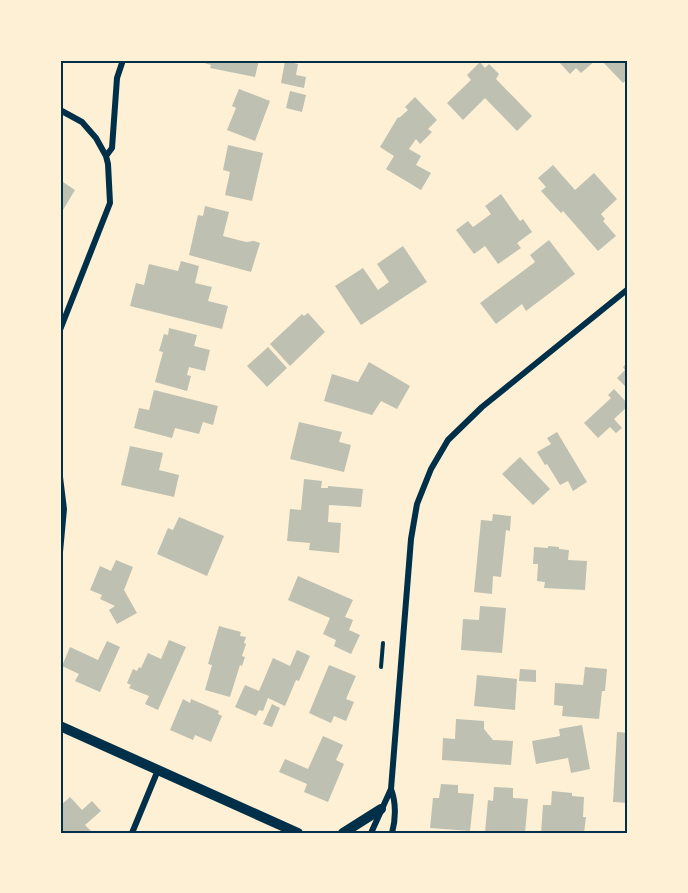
<svg xmlns="http://www.w3.org/2000/svg" width="688" height="893" font-family="'Roboto Condensed',sans-serif">
<style>
.building{fill:#bec0b2}
.lines{fill:none;stroke-linecap:round;stroke-linejoin:round}
.path{stroke:#003049;stroke-width:4}
.minor{stroke:#003049;stroke-width:6}
.tertiary{stroke:#003049;stroke-width:10}
.neatline{fill:none;stroke:#003049;stroke-width:2}
</style>
<rect width="100%" height="100%" fill="#fdf0d5"/>
<!-- building -->
<path class="building" d="M195 60H259L255 77 210 68 211 65Z
M557 60H596L581 73 576 68 570 74Z
M601 60H628V78L623 83Z
M285 61 298 64 296 75 306 77 304 88 281 83Z
M480 62 485 68 489 64 499 74 496 79 532 116 517 131 485 98 463 120 447 103 471 80 467 75Z
M239 89 270 101 255 141 227 130 236 108 232 106Z
M290 91 306 95 302 112 286 108Z
M415 97 437 120 428 129 432 132 420 144 416 139 409 149 421 156 416 165 431 173 421 190 386 169 394 156 380 147 398 117 399 118 408 110 405 107Z
M228 145 263 153 252 201 225 195 230 172 223 170Z
M553 165 575 190 594 173 617 199 601 214 605 219 603 221 616 236 598 251 563 211 561 213 541 191 546 187 538 178Z
M60 180 75 190 60 215Z
M501 194 520 221 523 219 532 232 517 243 521 248 498 264 485 246 474 254 456 230 468 221 473 227 491 214 485 206Z
M205 206 229 212 223 236 246 242 254 241 260 243 251 272 189 255 198 215 203 216Z
M549 240 575 274 526 311 522 304 496 324 480 303 535 262 530 255Z
M403 246 427 282 361 325 335 286 363 268 378 290 389 282 377 264Z
M181 261 199 266 195 283 212 287 208 301 228 306 222 329 130 306 136 283 144 285 149 264 178 271Z
M308 313 325 332 290 366 270 344 302 314 304 316Z
M169 328 197 335 194 346 210 350 205 371 189 367 187 375 191 376 187 391 155 382 163 352 159 351 164 334 168 335Z
M268 347 287 368 267 387 247 366Z
M369 362 410 386 397 409 381 401 372 415 324 401 332 374 358 382Z
M628 362V389L617 378 625 370 623 367Z
M614 389 628 404V406L614 419 622 428 616 433 610 427 598 438 584 423 611 398 608 395Z
M154 390 218 406 213 425 203 422 199 434 175 428 172 438 134 428 139 408 149 410Z
M299 422 342 432 339 442 351 445 344 472 290 459Z
M557 432 587 482 573 491 568 481 560 485 547 464 545 465 537 452 551 444 547 438Z
M130 446 163 453 159 470 179 475 174 497 121 485Z
M520 457 550 489 533 505 502 474Z
M304 479 322 481 321 488H328V486L363 489 361 507 329 505 328 522 341 523 339 553 309 550 310 543 287 541 290 509 301 510Z
M493 514 511 516 510 531 506 530 501 577 493 576 492 594 474 592 481 520 492 521Z
M179 517 224 536 207 576 157 554 168 528 173 530Z
M548 546 559 547V549L569 550 568 560 587 561 585 590 544 588 545 582 537 581 538 564H533L534 547 548 548Z
M116 560 133 567 124 590 137 613 117 624 109 610 115 606 100 599 102 595 90 590 100 566 111 571Z
M298 576 353 600 345 617 353 620 349 630 360 635 351 654 334 646 336 640 323 634 330 618 288 600Z
M480 606 506 608 502 653 461 650 463 619 479 620Z
M219 626 241 632 240 636 246 637 244 643 246 644 242 656 245 657 242 666 240 665 230 697 205 690 212 665 208 664Z
M169 640 186 647 158 710 145 704 149 696 129 688 131 685 127 683 133 669 137 671 139 667 141 668 148 653 161 659Z
M107 641 120 647 100 692 75 681 79 674 62 666 70 647 98 660Z
M297 650 310 656 299 681 296 680 285 706 268 698 263 711 259 710 256 716 235 707 245 685 259 691 273 658 290 666Z
M329 665 356 676 346 699 354 702 346 721 334 716 331 723 309 713Z
M585 667 607 669 605 691H602L599 719 562 716 563 706 554 705 555 683 583 685Z
M520 669 536 670V682L519 681Z
M477 675 517 679 515 710 474 706Z
M183 699 190 703 191 699 219 711 218 714 222 716 211 742 195 735 193 740 170 730Z
M272 704 280 708 272 727 263 724Z
M456 719 484 721V729L493 740 513 741 511 765 442 760 443 738 455 739Z
M582 725 590 769 571 773 568 758 536 764 532 741 560 736 559 729Z
M617 732 628 733V803L613 802Z
M323 736 343 745 336 760 344 764 328 802 304 792 307 784 279 772 285 759 308 769Z
M441 784 458 785V793L474 794 470 831 430 828 433 798H439Z
M494 787 513 788V798L528 799 525 833 485 832 488 800 493 801Z
M552 791 572 793V796L584 797 583 817H586L584 833H541L543 805H551Z
M70 797 82 810 92 801 101 811 85 825 91 831 89 833H67L65 831 60 833V806Z"/>
<g class="lines">
<!-- path -->
<path class="path" d="M381 667 383 643"/>
<!-- minor -->
<path class="minor" d="M60 110 82 122 96 138 106 156
M60 330 110 203 108 164 106 156 112 148 117 78 123 60
M60 477 64 509 60 552
M391 789C396 802 396 819 392 833
M132 833 158 770
M371 833 391 789 411 539 417 504 431 469 448 440 482 407 628 289"/>
<!-- tertiary -->
<path class="tertiary" d="M60 726 298 833
M343 833 381 809"/>
</g>
<!-- border -->
<rect width="688" height="893" fill="none" stroke="#fdf0d5" stroke-width="123"/>
<rect x="62" y="62" width="564" height="770" class="neatline"/>
</svg>
